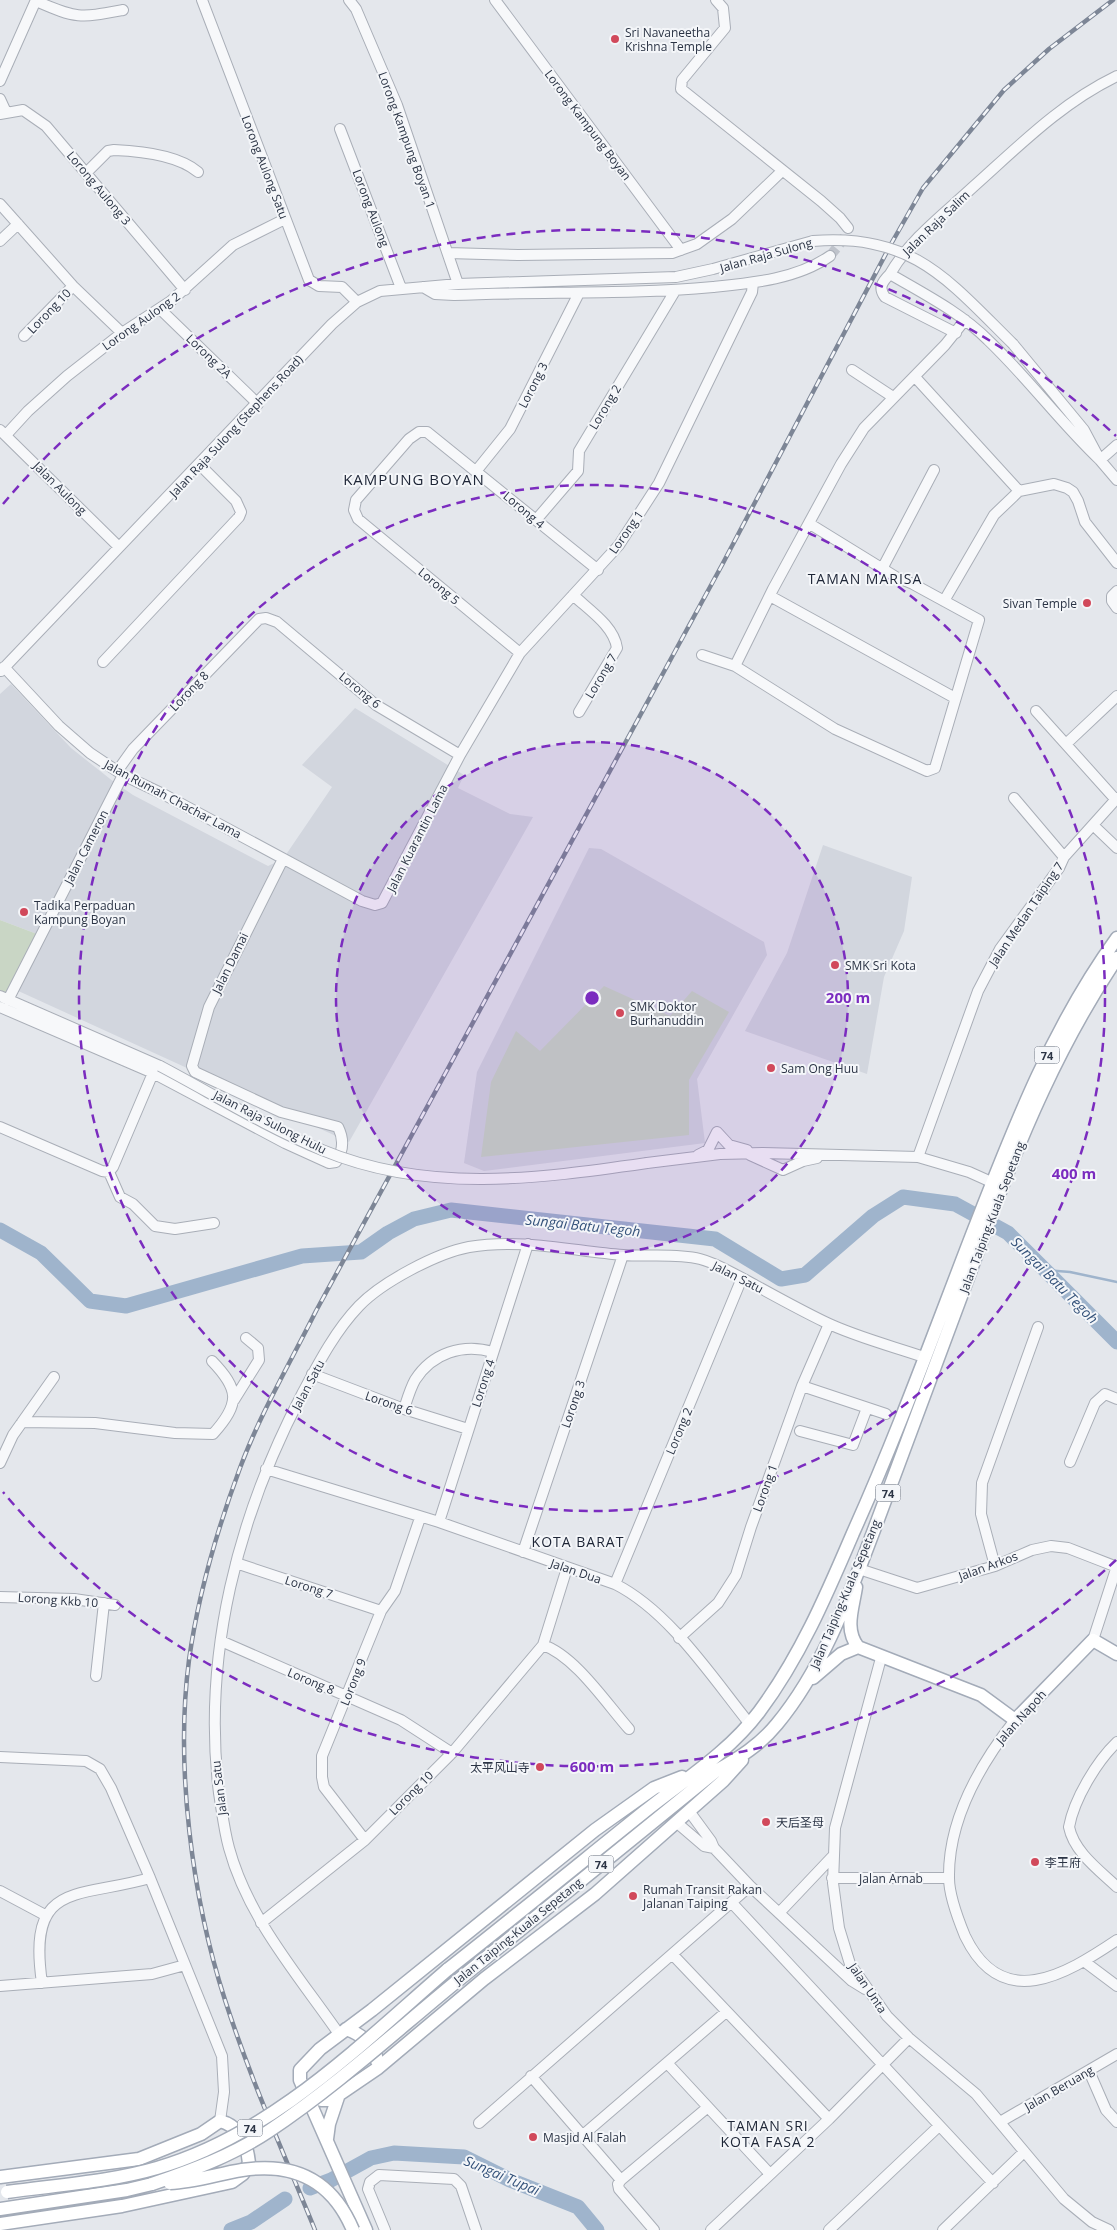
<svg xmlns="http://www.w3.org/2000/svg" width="1117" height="2230" font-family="'Open Sans','Noto Sans SC',sans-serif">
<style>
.built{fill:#d2d6de}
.green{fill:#c9d6c5}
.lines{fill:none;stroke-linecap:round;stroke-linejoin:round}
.stream{stroke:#9fb4cc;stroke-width:2.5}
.river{stroke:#9fb4cc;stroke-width:15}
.minor-tunnel{stroke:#bfc3cb;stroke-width:10;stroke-dasharray:10 5;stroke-linecap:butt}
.minor-casing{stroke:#a9aeb7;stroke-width:12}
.major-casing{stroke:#a3abb8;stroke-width:15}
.minor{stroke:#f7f8fa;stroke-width:10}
.major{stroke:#fff;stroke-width:12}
.rail-casing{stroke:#7d8696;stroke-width:4.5}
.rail{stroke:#f4f6f9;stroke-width:2.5;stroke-dasharray:8;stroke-linecap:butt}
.minor-bridge-casing{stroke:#a9aeb7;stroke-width:12;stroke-linecap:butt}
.major-bridge-casing{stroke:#a3abb8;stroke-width:15;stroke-linecap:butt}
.minor-bridge{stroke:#f7f8fa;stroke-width:10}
.major-bridge{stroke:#fff;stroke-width:12}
.ring{fill:none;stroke:#7b2cbf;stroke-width:2.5;stroke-dasharray:9 6}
.poi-dot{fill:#d1495b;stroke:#f4f6f9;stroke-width:2}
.labels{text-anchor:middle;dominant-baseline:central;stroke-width:4;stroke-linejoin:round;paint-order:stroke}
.shield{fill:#f4f6f9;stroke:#676e7b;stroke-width:1}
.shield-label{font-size:11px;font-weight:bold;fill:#2b3445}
.poi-label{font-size:12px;fill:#2b3445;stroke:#f4f6f9;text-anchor:start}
.street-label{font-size:12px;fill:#2b3445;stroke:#f4f6f9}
.neighbourhood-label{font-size:14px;letter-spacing:1px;fill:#1d2536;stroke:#f4f6f9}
.water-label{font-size:14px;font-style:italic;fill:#34527a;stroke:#f4f6f9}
.quarter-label{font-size:15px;letter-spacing:1px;fill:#1d2536;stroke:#f4f6f9}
.centre{fill:#7b2cbf;stroke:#f4f6f9;stroke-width:2.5}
.ring-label{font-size:15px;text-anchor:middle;font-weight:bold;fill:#7b2cbf;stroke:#f4f6f9;stroke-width:4;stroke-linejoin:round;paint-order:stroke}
</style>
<rect width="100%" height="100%" fill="#e4e7ec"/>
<!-- built -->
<path class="built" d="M11 684 71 748 114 782 133 795 268 866 283 859 332 787 302 765 355 708 464 775 458 788 510 814 533 817 349 1142 14 989 37 934 0 920V694Z
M823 845 912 877 904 931 884 977 867 1074 745 1031 787 953Z
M589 848 601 849 764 942 767 955 697 1079 705 1143 484 1171 464 1163 477 1072Z"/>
<!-- green -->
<path class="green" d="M0 920 37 934 6 993 0 990Z
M604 986 670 1016 692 991 729 1012 689 1080V1135L481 1157 491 1082 516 1031 540 1051Z"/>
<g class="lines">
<!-- stream -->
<path class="stream" d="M1045 1270 1070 1272 1117 1282"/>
<!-- river -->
<path class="river" d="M0 1230 41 1253 90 1301 126 1306 302 1256 361 1252 388 1233 414 1219 451 1210 715 1239 781 1279 805 1275 873 1216 903 1197 955 1204 1008 1233 1117 1342
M310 2188 331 2180 371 2158 394 2153 464 2157 510 2180 578 2207 597 2230
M231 2230 251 2222 285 2199"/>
<!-- minor-tunnel -->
<path class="minor-tunnel" d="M830 256 843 240 848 228"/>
<!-- minor casing -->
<g class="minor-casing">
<path id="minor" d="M202 0 309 280 319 286 342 287 357 302
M349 0 356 9 397 105 458 284
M495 0 681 250
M716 0 723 8 725 28 682 80 681 89 821 201 840 218 848 228
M36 1C77 19 80 18 123 10
M0 81 36 0
M0 99 6 112
M0 114 23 110 46 126 185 290
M340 129 401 288
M86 173 108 151 114 150C139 151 178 155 198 172
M0 204 73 286 122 333
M0 241 18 224
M448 253 518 255 672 253 697 244 732 219 782 171
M890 274C882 282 878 288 885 297L956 333
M423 287 435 294 454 295C540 291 627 295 713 287 753 283 797 279 830 256
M160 309 258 404
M24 336 73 286
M1013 344 1084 430 1100 460 1117 480
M852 370 893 397
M915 377 1019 491
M0 430 119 547
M6 435 28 411 67 376 122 333 171 301 233 245 285 219
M1100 460C1060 422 1028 378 988 340 960 312 924 294 890 274 910 239 944 214 973 187 1019 146 1061 103 1117 76
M1100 460 1117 445
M477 470 510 429 579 293
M536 520 578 471 579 451 675 291
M882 569 934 470
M1117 591 1112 596V601L1117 608
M573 595C589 610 614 626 617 648L579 712
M770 596 955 698
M944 601 994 515 1019 491 1054 484 1067 488 1073 492 1078 501 1085 522 1117 563
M520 653 358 519 354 510 356 500 409 439 419 432H427L598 570
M702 655 735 666 835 729 927 771 935 768 979 620 913 584 896 577 810 524
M103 662 239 517 241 512 236 501 200 465
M735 666 773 589 841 464 864 428 945 345 965 320
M4 667 59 726 90 753 123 775 163 794 362 901 375 905 382 903 460 755 520 653 619 545 659 483 752 292 753 283
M1 671 332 324 357 302 380 291 458 284 676 277 713 269 813 241
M1036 711 1116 800
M1066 744 1117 696
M118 770 133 749 259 619 266 618 277 622 376 705 460 755
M1014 798 1064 857
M1093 825 1117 848
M0 996 160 1066
M8 1000 123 775
M0 1007 153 1073 285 1143 329 1163 336 1162C344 1150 344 1139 338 1127L281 1112 195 1072 192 1066 209 1007 283 859
M0 1127 102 1171 109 1172 113 1167 153 1073
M698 1155 708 1150 717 1132 729 1145 747 1150
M750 1155 783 1170 803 1161 817 1158
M918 1157 978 991 1000 949 1059 868 1064 857 1117 798
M647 1163 720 1154 763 1153 918 1157 969 1172 998 1185
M109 1172 120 1197 133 1204 155 1226 175 1229 214 1223
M312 1374 404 1409 468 1429
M802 1386 886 1414
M234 1400 259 1360 258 1348 246 1338
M404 1409C407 1400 410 1389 415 1380 432 1353 463 1343 493 1352
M22 1422 95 1423 175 1433 213 1434C241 1403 239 1389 212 1361
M800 1431 853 1445 867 1408
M1070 1462 1095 1403 1105 1394 1117 1399
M0 1463 13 1435 54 1377
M266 1469 439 1522 615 1584C669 1611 712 1677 749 1723
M439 1522 528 1244
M523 1552 623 1255
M236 1563 381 1611
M995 1566 981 1514 982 1483 1038 1327
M859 1569 917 1588 995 1566 1032 1550 1051 1546 1068 1548 1117 1567
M615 1584 742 1278
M0 1597 74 1599 115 1605
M679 1638 718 1603 736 1575 751 1527 802 1386 829 1324
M1093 1640 1117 1566
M221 1641 401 1720 452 1753
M543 1645C575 1656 606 1703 629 1729
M881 1658 835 1828 833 1883 839 1928 850 1964 887 2016 909 2038 976 2094 1064 2199 1092 2222 1109 2230
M96 1676 104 1603
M1015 1720C981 1763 948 1820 949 1878 949 1896 958 1919 965 1936 1002 2013 1065 1975 1117 1940
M1117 1742C1097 1761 1074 1799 1069 1827 1074 1852 1099 1870 1117 1887
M0 1757 86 1761 100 1769 111 1788 150 1878 222 2056 224 2092 220 2121
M689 1811 711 1841 714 1848 750 1886 852 1981 865 1989
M676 1822 704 1846 714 1848
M365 1840 324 1787 322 1777V1756L381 1611 395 1591 420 1518
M832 1878H949
M0 1891 45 1915
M732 1903 993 2183
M779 1913 832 1857
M261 1923 365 1840 452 1753 543 1645 567 1568
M673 1955 829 2119
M1085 1962 1117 1986
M42 1983C27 1880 77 1899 150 1878
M0 1986 152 1974 185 1965
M339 2034C298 1975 248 1918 229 1848 224 1830 222 1811 219 1793 202 1655 238 1516 302 1394 318 1364 335 1331 359 1306 382 1282 437 1253 469 1247 520 1238 573 1251 623 1255 648 1257 675 1253 700 1259 716 1263 730 1272 744 1279 771 1294 798 1309 825 1322 856 1337 892 1346 924 1357
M668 2064 770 2174
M1089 2071 1106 2110 1117 2122
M531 2076 621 2180 618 2184 619 2189 654 2230
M1000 2122 1117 2054
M479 2123 750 1886
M583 2135 726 2012
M621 2180 708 2107
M385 2230 368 2189 370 2182 379 2175 454 2179 461 2186 476 2230
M711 2230 829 2119 909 2038
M829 2230 939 2126
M943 2230 1024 2152"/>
</g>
<!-- major casing -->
<g class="major-casing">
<path id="major" d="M856 1587C853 1608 844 1629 858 1647L981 1695 1015 1720 1093 1640 1117 1654
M813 1678 841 1654 858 1647
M447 1970C513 1918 578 1865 644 1812 684 1780 728 1753 759 1712 800 1657 826 1596 853 1533 898 1433 935 1330 975 1227 1014 1127 1053 1026 1117 938
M456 1982 716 1771C739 1758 760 1745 777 1724 825 1666 851 1590 877 1522 914 1425 949 1328 985 1232 1020 1137 1060 1042 1117 958
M346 2029C361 2034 375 2045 377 2061
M308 2095 321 2100H331L378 2068 484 1979 595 1894 723 1781 742 1760
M327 2139 329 2124 338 2097
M0 2177 139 2159 201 2134 220 2121C240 2126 247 2144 249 2163L243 2174 232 2182 122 2206 0 2224
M0 2209 127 2190 152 2184
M366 2230 300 2080V2070L320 2049 372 2010 595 1830 654 1788 682 1777"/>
</g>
<!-- minor -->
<use href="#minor" class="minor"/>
<!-- major -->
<use href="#major" class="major"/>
<!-- rail casing -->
<g class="rail-casing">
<path id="rail" d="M315 2230C284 2154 250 2078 225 2000 192 1898 175 1766 189 1660 198 1595 217 1530 240 1468 260 1414 290 1363 316 1311L722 565 891 244 923 188 1004 90 1049 49 1113 0"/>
</g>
<!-- rail -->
<use href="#rail" class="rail"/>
<!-- minor-bridge casing -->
<g class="minor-bridge-casing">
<path id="minor-bridge" d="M813 241C913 233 948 280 1013 344
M160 1066C213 1094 266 1127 322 1150 428 1194 536 1179 647 1163"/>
</g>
<!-- major-bridge casing -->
<g class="major-bridge-casing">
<path id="major-bridge" d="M170 2183C194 2182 218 2174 242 2170 294 2162 332 2180 353 2230
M152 2184C193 2170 233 2155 269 2131 335 2087 395 2032 456 1982
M7 2192C57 2185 109 2182 157 2168 271 2135 359 2046 447 1970"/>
</g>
<!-- minor-bridge -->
<use href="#minor-bridge" class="minor-bridge"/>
<!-- major-bridge -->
<use href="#major-bridge" class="major-bridge"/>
</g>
<!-- distance rings -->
<circle cx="592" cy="998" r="256" fill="#7b2cbf" fill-opacity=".12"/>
<g class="ring">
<circle cx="592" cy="998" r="256"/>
<circle cx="592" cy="998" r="513"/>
<path d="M1116 1560A769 769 0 0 1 3 1492M3 504A769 769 0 0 1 1116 436"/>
</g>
<!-- markers -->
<g class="poi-dot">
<circle cx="615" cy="39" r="5"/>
<circle cx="1087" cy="603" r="5"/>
<circle cx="24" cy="912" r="5"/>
<circle cx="835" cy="965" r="5"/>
<circle cx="620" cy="1013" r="5"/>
<circle cx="771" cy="1068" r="5"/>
<circle cx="540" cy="1767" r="5"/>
<circle cx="766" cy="1822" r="5"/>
<circle cx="1035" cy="1862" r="5"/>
<circle cx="633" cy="1896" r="5"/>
<circle cx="533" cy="2137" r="5"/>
</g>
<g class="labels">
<!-- shield labels -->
<g class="shield">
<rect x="1034.5" y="1046.5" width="25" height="17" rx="4"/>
<rect x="875.5" y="1484.5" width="25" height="17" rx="4"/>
<rect x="588.5" y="1855.5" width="25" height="17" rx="4"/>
<rect x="237.5" y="2119.5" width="25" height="17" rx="4"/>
</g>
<g class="shield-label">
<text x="1047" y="1055">74</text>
<text x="888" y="1493">74</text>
<text x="601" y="1864">74</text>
<text x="250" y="2128">74</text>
</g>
<!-- poi labels -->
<g class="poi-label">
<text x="625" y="32">Sri Navaneetha<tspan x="625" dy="14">Krishna Temple</tspan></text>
<text x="1077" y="603" text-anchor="end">Sivan Temple</text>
<text x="34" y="905">Tadika Perpaduan<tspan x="34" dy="14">Kampung Boyan</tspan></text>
<text x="845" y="965">SMK Sri Kota</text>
<text x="630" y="1006">SMK Doktor<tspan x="630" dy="14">Burhanuddin</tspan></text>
<text x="781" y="1068">Sam Ong Huu</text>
<text x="530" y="1767" text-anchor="end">太平风山寺</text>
<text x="776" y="1822">天后圣母</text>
<text x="1045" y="1862">李王府</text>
<text x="643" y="1889">Rumah Transit Rakan<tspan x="643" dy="14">Jalanan Taiping</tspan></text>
<text x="543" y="2137">Masjid Al Falah</text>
</g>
<!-- street labels -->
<g class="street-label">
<text transform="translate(588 125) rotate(53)">Lorong Kampung Boyan</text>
<text transform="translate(407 140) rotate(70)">Lorong Kampung Boyan 1</text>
<text transform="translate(265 167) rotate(69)">Lorong Aulong Satu</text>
<text transform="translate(99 188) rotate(50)">Lorong Aulong 3</text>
<text transform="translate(371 208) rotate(69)">Lorong Aulong</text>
<text transform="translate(936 223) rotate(-44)">Jalan Raja Salim</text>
<text transform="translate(766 255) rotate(-16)">Jalan Raja Sulong</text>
<text transform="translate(49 311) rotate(-46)">Lorong 10</text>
<text transform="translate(141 321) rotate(-35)">Lorong Aulong 2</text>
<text transform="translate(209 356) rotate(44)">Lorong 2A</text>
<text transform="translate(533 385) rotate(-63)">Lorong 3</text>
<text transform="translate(605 407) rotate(-59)">Lorong 2</text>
<text transform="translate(236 426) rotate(-47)">Jalan Raja Sulong (Stephens Road)</text>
<text transform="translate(60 488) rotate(45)">Jalan Aulong</text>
<text transform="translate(524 510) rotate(40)">Lorong 4</text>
<text transform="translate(626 532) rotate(-55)">Lorong 1</text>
<text transform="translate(439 586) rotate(40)">Lorong 5</text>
<text transform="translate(601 676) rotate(-59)">Lorong 7</text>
<text transform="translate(360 690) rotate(39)">Lorong 6</text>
<text transform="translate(189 691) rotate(-46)">Lorong 8</text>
<text transform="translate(173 799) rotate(28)">Jalan Rumah Chachar Lama</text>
<text transform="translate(417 838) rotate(-63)">Jalan Kuarantin Lama</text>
<text transform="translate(86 847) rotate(-63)">Jalan Cameron</text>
<text transform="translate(1026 914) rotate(-56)">Jalan Medan Taiping 7</text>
<text transform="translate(230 963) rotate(-64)">Jalan Damai</text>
<text transform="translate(270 1122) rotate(27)">Jalan Raja Sulong Hulu</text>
<text transform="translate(992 1217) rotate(-69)">Jalan Taiping-Kuala Sepetang</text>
<text transform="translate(738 1277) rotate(27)">Jalan Satu</text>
<text transform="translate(483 1383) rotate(-72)">Lorong 4</text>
<text transform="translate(308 1385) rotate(-62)">Jalan Satu</text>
<text transform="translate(389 1403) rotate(19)">Lorong 6</text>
<text transform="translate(573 1404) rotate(-71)">Lorong 3</text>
<text transform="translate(679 1431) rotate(-67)">Lorong 2</text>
<text transform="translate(765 1488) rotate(-70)">Lorong 1</text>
<text transform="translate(988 1566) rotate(-20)">Jalan Arkos</text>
<text transform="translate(576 1571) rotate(19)">Jalan Dua</text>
<text transform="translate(309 1587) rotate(18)">Lorong 7</text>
<text transform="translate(845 1594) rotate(-67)">Jalan Taiping-Kuala Sepetang</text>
<text transform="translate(58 1600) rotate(4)">Lorong Kkb 10</text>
<text transform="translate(311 1681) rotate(23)">Lorong 8</text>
<text transform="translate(353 1682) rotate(-68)">Lorong 9</text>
<text transform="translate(1021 1717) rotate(-48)">Jalan Napoh</text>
<text transform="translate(219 1788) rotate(-97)">Jalan Satu</text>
<text transform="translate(411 1793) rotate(-45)">Lorong 10</text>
<text x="891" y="1878">Jalan Arnab</text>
<text transform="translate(518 1931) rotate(-39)">Jalan Taiping-Kuala Sepetang</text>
<text transform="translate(868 1988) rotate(56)">Jalan Unta</text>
<text transform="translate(1059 2088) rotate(-30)">Jalan Beruang</text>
</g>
<!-- neighbourhood labels -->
<g class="neighbourhood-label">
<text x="865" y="578">TAMAN MARISA</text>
<text x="578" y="1541">KOTA BARAT</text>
<text x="768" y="2125">TAMAN SRI<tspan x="768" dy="16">KOTA FASA 2</tspan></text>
</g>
<!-- water labels -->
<g class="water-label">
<text transform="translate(583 1225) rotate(6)">Sungai Batu Tegoh</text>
<text transform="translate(1055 1280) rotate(45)">Sungai Batu Tegoh</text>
<text transform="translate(502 2175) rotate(23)">Sungai Tupai</text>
</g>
<!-- quarter labels -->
<g class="quarter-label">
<text x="414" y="479">KAMPUNG BOYAN</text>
</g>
</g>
<circle cx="592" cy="998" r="8" class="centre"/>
<g class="ring-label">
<text x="848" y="1003">200 m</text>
<text x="1074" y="1179">400 m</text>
<text x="592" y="1772">600 m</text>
</g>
</svg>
